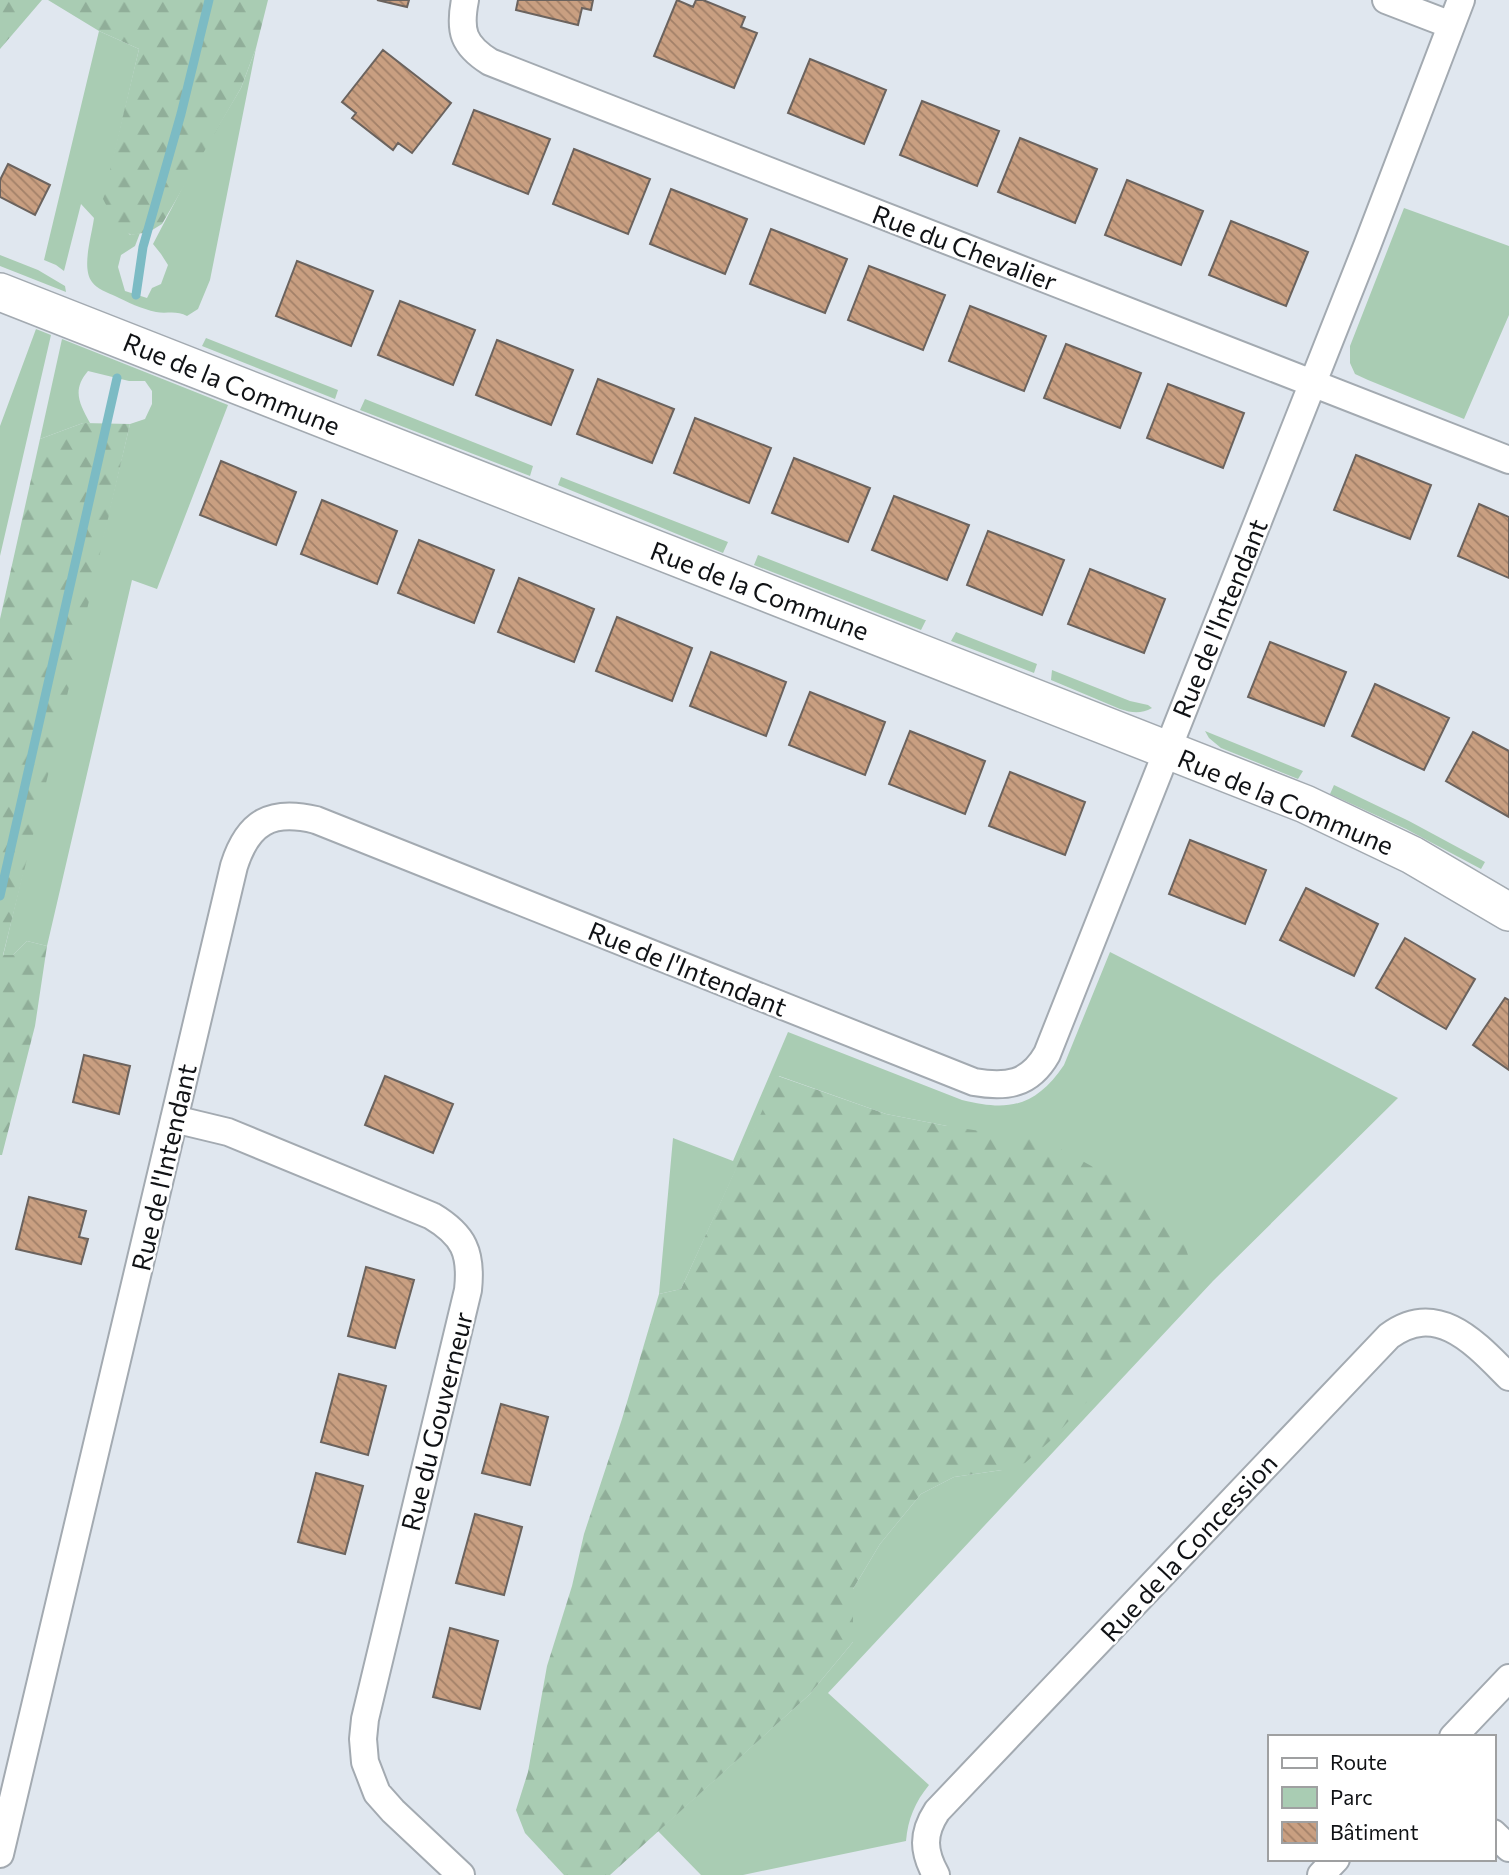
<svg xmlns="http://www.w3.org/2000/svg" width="1509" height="1875" font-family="Commissioner,sans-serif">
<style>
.green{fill:#a9ccb3}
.forest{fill:url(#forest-firs)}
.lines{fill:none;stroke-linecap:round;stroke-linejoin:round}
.stream{stroke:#7cbbc4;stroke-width:9}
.building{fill:url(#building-back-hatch);stroke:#6b635e;stroke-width:2}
.street-casing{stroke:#a3aab1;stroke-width:30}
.secondary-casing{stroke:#a3aab1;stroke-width:40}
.street{stroke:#fff;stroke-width:26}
.secondary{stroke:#fff;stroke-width:37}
.labels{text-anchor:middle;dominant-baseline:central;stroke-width:5;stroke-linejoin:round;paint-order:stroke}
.street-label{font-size:26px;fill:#101215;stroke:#fff}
</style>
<defs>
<pattern id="forest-firs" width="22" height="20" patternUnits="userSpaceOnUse" patternTransform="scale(1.75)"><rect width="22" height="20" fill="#a9ccb3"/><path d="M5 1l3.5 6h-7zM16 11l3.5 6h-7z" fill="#90ae99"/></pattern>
<pattern id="building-back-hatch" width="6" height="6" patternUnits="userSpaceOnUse" patternTransform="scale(1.75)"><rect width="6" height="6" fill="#c99f81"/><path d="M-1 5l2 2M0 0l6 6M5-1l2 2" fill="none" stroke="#a28068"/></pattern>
</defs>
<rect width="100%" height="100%" fill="#e0e7ef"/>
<!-- green -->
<path class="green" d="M99 31 139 49 104 199 130 235 140 233 135 246 121 255 118 267 125 291 147 298 152 288 161 284 168 265 161 254 153 244 189 175 241 88 256 48 210 280 198 309 187 316C177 310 167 314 156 312 142 309 127 302 115 296 108 293 97 289 92 282 81 268 92 235 94 218L81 204 64 271 56 265 44 260Z
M1404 208 1509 246V315L1464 419 1368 380 1355 374 1350 363V346Z
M0 255 38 270 65 286 66 292 0 266Z
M36 329 51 335 0 556V426Z
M206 338 338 390 335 399 202 346Z
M62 339 228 405 157 589 132 580 47 946 27 941 13 955 3 956 130 424 145 419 152 404V391L145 381H129L88 371C72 390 79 403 90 423H83L40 439Z
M365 399 533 466 530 476 360 410Z
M561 477 728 542 723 553 558 485Z
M758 555 925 620H926L921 630 754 565Z
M956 632 1037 664 1034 673 951 641Z
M1052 670 1130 701 1148 705 1152 708C1141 714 1132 713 1120 709L1051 680Z
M1205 731 1303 771 1298 779 1221 748 1209 738Z
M1334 785 1409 821 1485 862 1481 869 1406 829 1330 794Z
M1110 952 1398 1098 1213 1281 828 1693 929 1785C915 1802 908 1819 906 1841L743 1875H701L658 1831 809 1695 853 1642V1589L880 1544 921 1494 954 1477 1002 1470 947 1126 886 1114 779 1076 681 1289 659 1294 673 1138 733 1161 788 1032 962 1100C1010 1112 1036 1106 1064 1065Z"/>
<!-- forest -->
<path class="forest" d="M0 0H42L0 49Z
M48 0H268L256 48 241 88 162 224 149 232 131 235 116 224 103 199 139 49 99 31Z
M83 423 130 424 57 739 3 955H13L27 941 47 946 35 1026 2 1155H0V619L40 439Z
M778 1076 886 1114 947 1126 1046 1141 1133 1189 1179 1226 1196 1281 1188 1294 1050 1441 1025 1463 1002 1470 954 1477 921 1494 880 1544 853 1589V1642L809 1695 610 1875H564L525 1833 516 1810 528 1772 547 1666 572 1586 584 1534 622 1419 659 1294 681 1289Z"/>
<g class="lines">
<!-- stream -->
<path class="stream" d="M136 295 143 247 181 114 209 0
M0 896 117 378"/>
</g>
<!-- building -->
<path class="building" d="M377 0H409L407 7Z
M518 0H593L591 10 582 8 578 25 516 10Z
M677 0 693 7 696 0H703L745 17 741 27 757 33 734 88 654 56Z
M383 50 451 103 412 153 398 143 393 150 352 118 356 113 342 102Z
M810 59 886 90 864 144 788 113Z
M922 101 999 131 977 186 900 155Z
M474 110 550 139 528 194 453 164Z
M1020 138 1097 169 1075 223 998 192Z
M574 149 650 179 628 234 553 204Z
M8 164 50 185 35 215 0 197V180Z
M1127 180 1203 211 1181 265 1105 235Z
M671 189 747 219 725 274 650 244Z
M1231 221 1308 252 1286 306 1209 275Z
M771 229 847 259 825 313 750 284Z
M297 261 373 291 351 346 276 316Z
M869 266 945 295 923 350 848 320Z
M400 301 475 330 453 385 378 355Z
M970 306 1046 336 1024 391 949 361Z
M497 340 573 370 551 425 476 395Z
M1066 344 1141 373 1120 428 1044 398Z
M598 379 674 409 652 463 577 434Z
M1168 384 1244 413 1223 468 1147 438Z
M695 418 771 448 749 503 674 473Z
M1356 455 1431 485 1410 539 1334 510Z
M794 458 870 488 848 542 772 513Z
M221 461 296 492 276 545 200 515Z
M894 496 969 525 947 580 872 550Z
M322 500 397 531 377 584 301 554Z
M1479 504 1509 517V578L1458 556Z
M988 531 1064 560 1042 615 967 585Z
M419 540 494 570 474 623 398 593Z
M1090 569 1165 599 1144 653 1068 624Z
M519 578 594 609 574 662 498 632Z
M617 617 692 648 672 701 596 671Z
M1270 642 1346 672 1324 726 1248 697Z
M711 652 786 682 766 736 690 706Z
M1375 684 1449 718 1424 770 1352 736Z
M810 692 885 722 865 775 789 745Z
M910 731 985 761 965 814 889 784Z
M1473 732 1509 751V817L1446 781Z
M1010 772 1085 802 1065 855 989 826Z
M1190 840 1266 870 1245 924 1169 894Z
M1306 888 1378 924 1354 976 1280 940Z
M1405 938 1475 979 1446 1029 1376 988Z
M1505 998 1509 1000V1070L1473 1045Z
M84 1055 130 1066 119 1114 73 1102Z
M385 1076 453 1104 433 1153 365 1125Z
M29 1197 86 1211 79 1237 88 1239 81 1264 16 1249Z
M366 1267 414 1280 395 1348 348 1336Z
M339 1374 386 1386 368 1455 321 1442Z
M501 1404 548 1417 530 1485 482 1473Z
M316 1473 363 1486 345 1554 298 1542Z
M475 1514 522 1527 504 1595 456 1583Z
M450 1628 498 1641 480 1709 433 1697Z"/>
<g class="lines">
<!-- street casing -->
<g class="street-casing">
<path id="street" d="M465 0C459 31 463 45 490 62L1509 460
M1386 0 1451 25
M174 1119 228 1132 432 1216C464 1235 472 1253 468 1290L365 1719 363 1739 365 1762 377 1793 393 1811 461 1875
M1453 1737 1509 1678
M1493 1833 1509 1848
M0 1854 234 866C248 822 271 809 316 820L974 1082C1007 1088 1030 1084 1047 1054L1367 246 1461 0
M936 1875C923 1851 922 1834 937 1811L1389 1336C1438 1300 1476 1344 1509 1377
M1321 1875 1336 1859"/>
</g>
<!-- secondary casing -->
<g class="secondary-casing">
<path id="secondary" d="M0 292 1305 804 1412 855 1509 912"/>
</g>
<!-- street -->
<use href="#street" class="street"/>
<!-- secondary -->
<use href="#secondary" class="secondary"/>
</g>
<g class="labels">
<!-- street labels -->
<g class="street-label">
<text transform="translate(965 247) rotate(21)">Rue du Chevalier</text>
<text transform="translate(232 383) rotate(22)">Rue de la Commune</text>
<text transform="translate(760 590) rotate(21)">Rue de la Commune</text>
<text transform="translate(1219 618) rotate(-68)">Rue de l'Intendant</text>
<text transform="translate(1286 801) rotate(23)">Rue de la Commune</text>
<text transform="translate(688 968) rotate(22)">Rue de l'Intendant</text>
<text transform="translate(163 1167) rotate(-77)">Rue de l'Intendant</text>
<text transform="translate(436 1421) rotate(-76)">Rue du Gouverneur</text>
<text transform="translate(1188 1547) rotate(-47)">Rue de la Concession</text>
</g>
</g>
<!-- legend -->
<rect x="1268" y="1735" width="228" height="126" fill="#ffffff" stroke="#9fa0a1" stroke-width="2"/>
<rect x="1282" y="1758" width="35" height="10" fill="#ffffff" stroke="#9fa0a1" stroke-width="2"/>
<text x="1330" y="1770" font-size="21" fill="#101215">Route</text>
<rect x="1282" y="1787" width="35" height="21" fill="#a9ccb3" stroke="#9fa0a1" stroke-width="2"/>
<text x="1330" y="1805" font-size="21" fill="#101215">Parc</text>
<rect x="1282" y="1822" width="35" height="21" fill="url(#building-back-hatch)" stroke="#9fa0a1" stroke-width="2"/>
<text x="1330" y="1840" font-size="21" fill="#101215">Bâtiment</text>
</svg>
